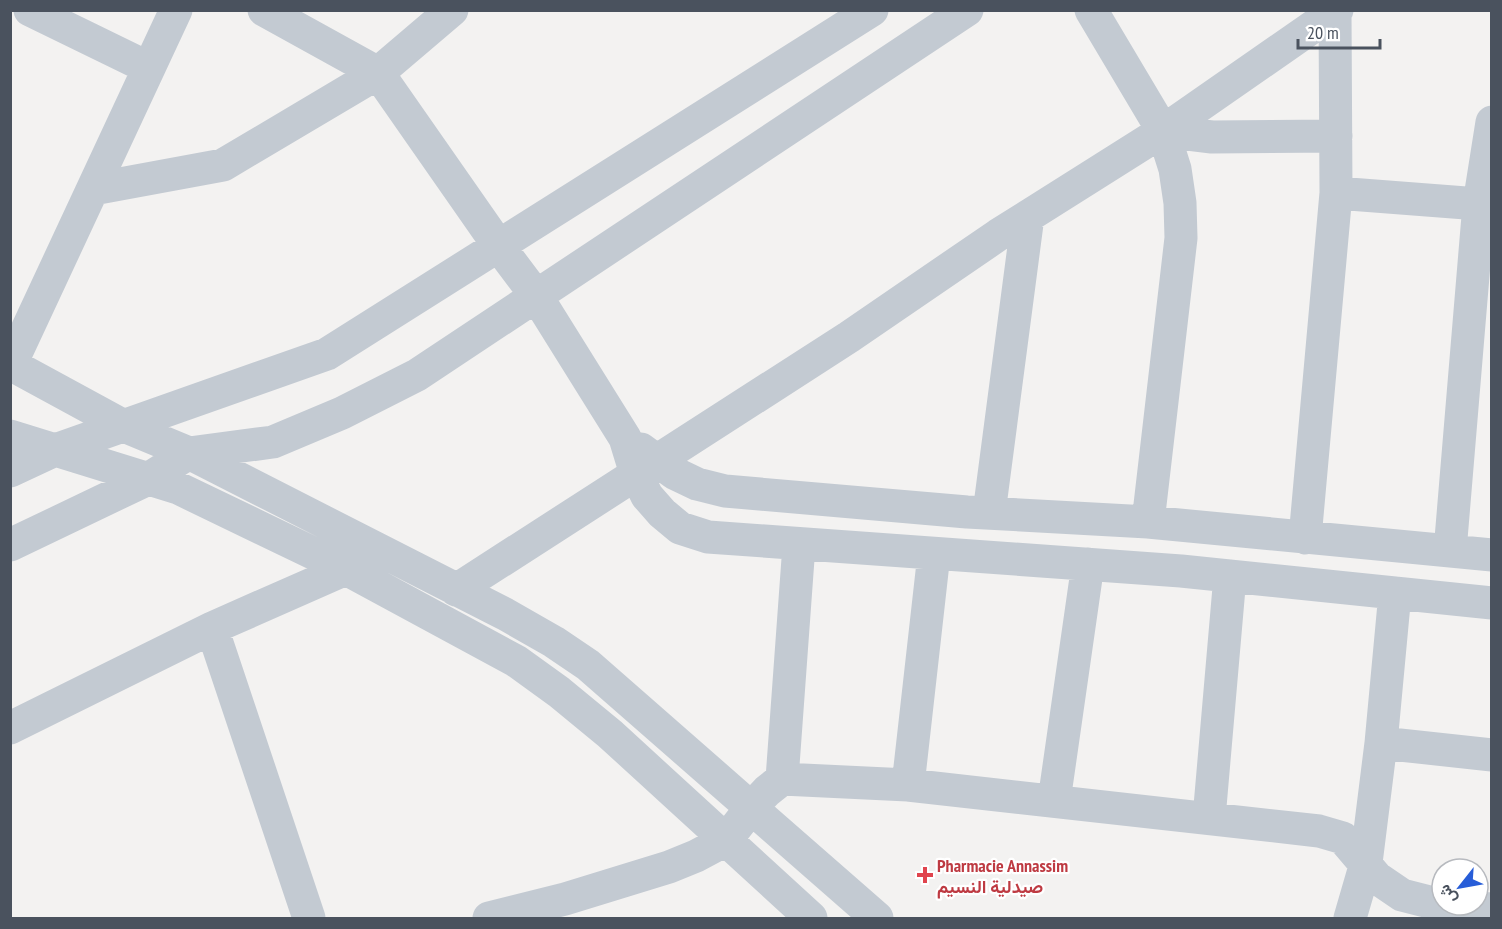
<svg xmlns="http://www.w3.org/2000/svg" width="1502" height="929" font-family="'PT Sans Narrow',Vazirmatn,sans-serif">
<style>
.lines{fill:none;stroke-linecap:round;stroke-linejoin:round}
.minor{stroke:#c3cad2;stroke-width:33}
.health-dot{fill:#e0444e;stroke:#fff;stroke-width:2}
.labels{text-anchor:middle;dominant-baseline:central;stroke-width:4.5;stroke-linejoin:round;paint-order:stroke}
.health-label{font-size:18px;font-weight:bold;fill:#be3a42;stroke:#fff;text-anchor:start}
</style>
<rect width="100%" height="100%" fill="#f3f2f1"/>
<g class="lines">
<!-- minor -->
<path class="minor" d="M30 10 149 68
M264 10 378 73 498 245 537 297 625 438 636 474 647 496 662 513 680 528 708 537 1181 571 1492 603
M1091 10 1163 131 1175 169 1180 203 1181 238 1148 522
M1335 12 1336 193 1479 204
M1163 131 1212 137 1336 136
M93 189 223 165 378 73 452 10
M10 364 124 426 189 453 505 614 554 642 588 665 877 918
M11 364 176 10
M10 436 178 488 346 569 516 661 559 692 610 734 811 918
M641 449 674 473 697 484 725 491 967 512 1148 522 1492 555
M10 471 55 450 327 354 872 10
M989 513 1028 216
M1305 538 1336 193
M10 545 148 479 189 453 273 442 342 413 417 375 967 10
M1450 551 1479 204 1492 122
M456 590 849 337 998 235 1163 131 1337 10
M212 628 346 569
M10 728 212 628 309 918
M1381 743 1492 755
M782 779 799 545
M908 785 934 554
M1054 801 1088 564
M1209 818 1230 576
M489 918 565 899 669 867 696 856 726 840 751 808 767 791 782 779 908 785 1319 831 1343 838 1377 878 1402 895 1445 906 1492 909
M1350 918 1366 863 1381 743 1395 593"/>
</g>
<!-- markers -->
<path class="health-dot" d="M922 866h6v6h6v6h-6v6h-6v-6h-6v-6h6z"/>
<g class="labels">
<!-- health labels -->
<g class="health-label">
<text x="937" y="865">Pharmacie Annassim<tspan x="937" dy="21">صيدلية النسيم</tspan></text>
</g>
</g>
<!-- border -->
<rect width="1502" height="929" fill="none" stroke="#4a525e" stroke-width="24"/>
<!-- north arrow -->
<g transform="translate(1460 887) rotate(239)"><circle r="28" fill="#ffffff" stroke="#b7babf" stroke-width="1.5"/>
<path d="M0-4.5L10 22L0 15L-10 22Z" fill="#275dd8"/>
<text y="-9" font-size="16" font-weight="bold" text-anchor="middle" fill="#4a525e">ش</text>
</g>
<!-- scale -->
<path d="M1298 39v9h82v-9" fill="none" stroke="#4a525e" stroke-width="3"/>
<text x="1307" y="39" font-size="18" fill="#4a525e" stroke="#ffffff" stroke-width="4.5" paint-order="stroke">20 m</text>
</svg>
